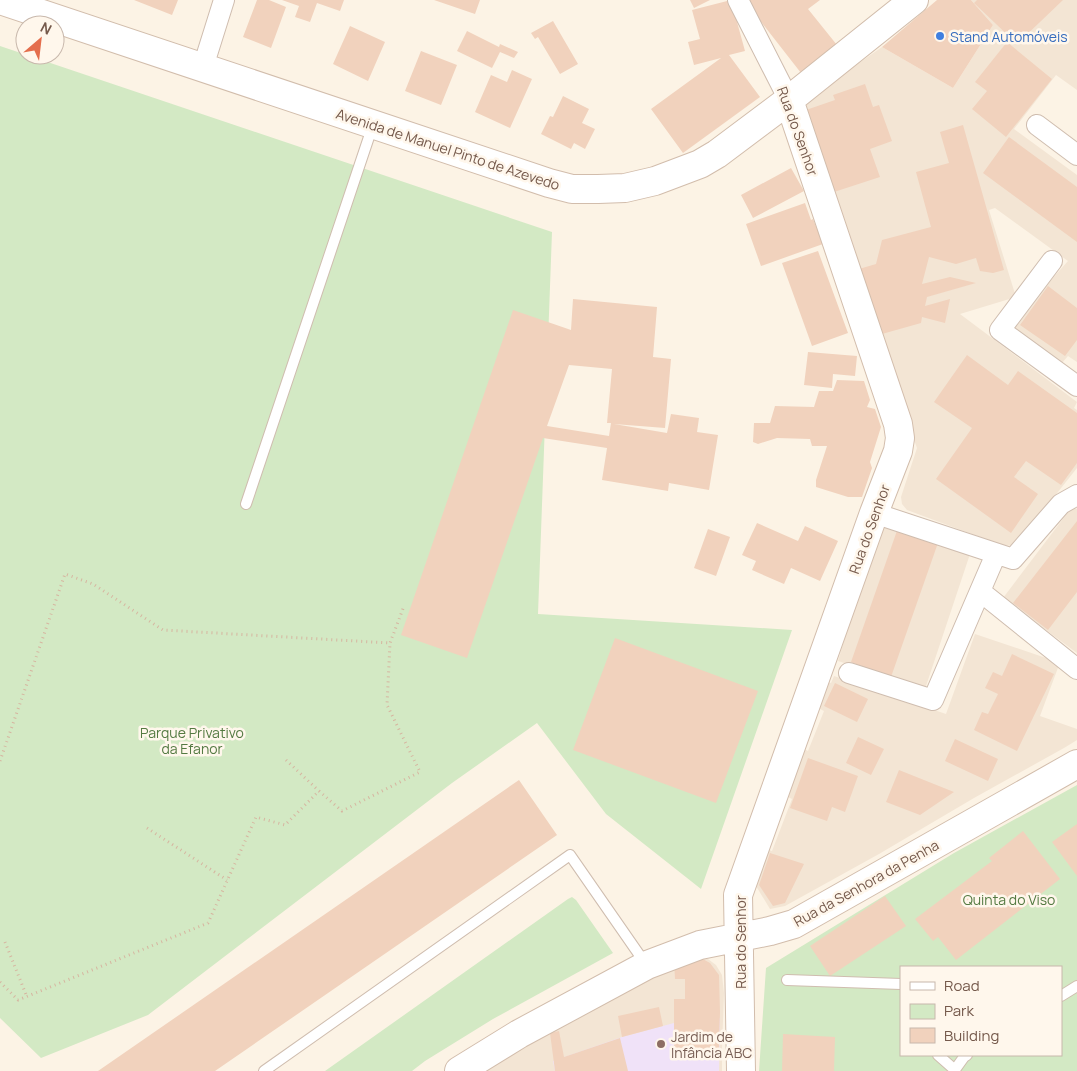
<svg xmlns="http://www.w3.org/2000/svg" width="1077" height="1071" font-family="Manrope,sans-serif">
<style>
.residential{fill:#f3e5d4}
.education{fill:#f0e2f8}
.green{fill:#d3e9c4;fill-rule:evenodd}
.building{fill:#f1d2bd;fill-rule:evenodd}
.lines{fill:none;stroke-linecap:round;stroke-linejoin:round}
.lane-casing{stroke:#cfbdaf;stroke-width:12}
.street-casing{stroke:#cfbdaf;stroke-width:22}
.secondary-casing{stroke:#d2bdac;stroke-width:30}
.path{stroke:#d6b5a0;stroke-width:3;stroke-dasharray:1 4;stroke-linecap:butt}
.lane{stroke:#fff;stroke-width:10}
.street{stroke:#fff;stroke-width:20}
.secondary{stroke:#fff;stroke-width:28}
.shop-dot{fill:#3f7fe0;stroke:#fff7ec;stroke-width:2}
.education-dot{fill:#8d6e63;stroke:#fff7ec;stroke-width:2}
.labels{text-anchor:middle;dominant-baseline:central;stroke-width:5;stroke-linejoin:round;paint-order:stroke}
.shop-label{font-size:14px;fill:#366cbe;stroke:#fff7ec;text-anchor:start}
.street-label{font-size:14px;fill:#75594b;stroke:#fff7ec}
.park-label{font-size:14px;fill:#547a42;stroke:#fff7ec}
.education-label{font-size:14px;fill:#785e54;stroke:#fff7ec;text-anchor:start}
</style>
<rect width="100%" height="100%" fill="#fcf3e5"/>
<!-- residential -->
<path class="residential" d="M971 0H1077V90L1056 75 1014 129 1077 175V362L1068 356 1061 364 1013 328 1043 289 1068 261 995 208 989 210 1016 297 960 314 1077 402 1074 408 1077 410V468L1019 541 1014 545 1004 546 907 510 902 504 901 497 917 448 864 303 799 105 882 47 953 88 993 25Z
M1072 507 1077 509V653L1003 598Z
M881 517 971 551 925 689 838 661Z
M975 634 1046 658 1059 665 1040 716 1077 729V740L1064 748 974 798 879 854 785 906 770 909 756 886 769 850 772 851 792 799 788 797 804 749 808 751 824 711 818 708 827 682 831 683 834 676 946 714Z
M697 955 708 959 716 965 722 975 724 993 722 1049V1071H481L675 959Z"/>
<!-- education -->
<path class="education" d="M674 1017 720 1018 719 1071H555L553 1061 622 1037 674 1023Z"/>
<!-- green -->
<path class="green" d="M0 46 552 232 538 614 792 630 701 889 606 814 537 723 452 783 148 1015 41 1058 0 1018Z
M1077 785V1071H759L766 968 954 853ZM901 967H1061V1055H901Z
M572 897 576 900 613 953 493 1019 425 1061 412 1071H325L568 899Z"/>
<!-- building -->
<path class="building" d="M134 0H178L172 15Z
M257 0H269L286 7 271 48 243 37Z
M282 0H344L340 11 317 3 310 22 295 17 299 6Z
M434 0H480L475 14Z
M690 0H710L694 8Z
M731 0 745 51 729 55 760 97 683 153 651 109 721 58 694 65 688 42 700 39 692 10Z
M744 0H820L808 9 837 45 801 73Z
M937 0H971L993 25 953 88 882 47Z
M977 0H1063L1017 44 974 3Z
M553 21 578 64 560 74 538 37 535 39 531 33Z
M350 26 385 42 368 81 333 64Z
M467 31 499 47 500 44 518 52 514 58 500 52 492 68 457 51Z
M1007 42 1052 79 1006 137 972 109 987 91 975 82Z
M421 51 457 65 441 105 405 91Z
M512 70 532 79 510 128 475 112 491 75 507 82Z
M865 84 873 107 879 105 892 141 870 149 880 177 834 192 806 110 835 100 833 95Z
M563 96 589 109 582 123 595 129 585 149 574 143 571 149 541 134 550 116 553 117Z
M963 125 1004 270 993 273 980 271 976 258 956 264 929 257 922 284 950 277 976 283 927 297 925 306 950 299 945 323 922 317 921 323 882 334 877 333 859 269 876 264 882 240 931 227 916 172 949 163 940 132Z
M1009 137 1077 187V242L983 173Z
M791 168 804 191 753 218 741 195Z
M805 203 811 220 813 219 823 244 761 266 746 224Z
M818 251 848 333 812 346 782 263Z
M1048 286 1077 308V340L1065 356 1020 325Z
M573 299 657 307 653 357 671 359 665 428 614 424 667 433 671 414 699 418 697 432 718 435 709 490 669 483 668 491 602 480 607 448 543 438 467 658 401 635 513 310 571 330ZM569 365 612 369 607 423H611L609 436 547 426Z
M808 352 857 356 855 376 833 374 832 388 804 385Z
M967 355 1008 385 1018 371 1077 413V463L1061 485 1026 461 1014 477 1038 494 1011 533 936 479 972 428 934 402Z
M837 380 864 381 870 400 867 407 875 409 881 427 870 462 872 468 862 497H848L816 487V480L827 446H812L810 439 777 438 758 444 753 442 754 423H770L775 406 814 407 819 391H833Z
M1077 521V592L1048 630 1013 603Z
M757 523 798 541 805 526 838 541 820 581 791 568 784 584 752 570 756 561 742 555Z
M899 525 939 540 891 677 851 662Z
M708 529 730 537 716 576 694 568Z
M615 638 758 691 716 803 573 750Z
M1012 654 1054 674 1017 751 974 730 982 712 988 714 998 694 985 688 993 672 1002 676Z
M835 683 868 699 857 722 824 706Z
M858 737 884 749 871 775 846 763Z
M955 739 998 759 988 781 945 761Z
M808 758 858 776 845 812 832 807 827 821 790 808Z
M899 770 954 792 920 815 886 802Z
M519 780 557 835 215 1071H98Z
M1077 824V876L1052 842Z
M1023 831 1060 879 956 960 938 937 933 941 915 919 992 861 989 858Z
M770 853 804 864 785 903 773 906 759 885Z
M885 896 906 926 830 976 810 946Z
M701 958 710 963 719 975 720 1012 719 1049H674V999H685V979H675L674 960Z
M659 1007 663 1026 622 1037 618 1016Z
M559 1031 564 1057 620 1038 628 1071H555L550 1033Z
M783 1034 835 1037 834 1071H782Z"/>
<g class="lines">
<!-- lane casing -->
<g class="lane-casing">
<path id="lane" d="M246 504 373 125
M787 980 901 984
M1061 996 1077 986
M938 1055 955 1070
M264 1071 570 855 645 963
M954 1071 964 1057 967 1055"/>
</g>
<!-- street casing -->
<g class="street-casing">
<path id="street" d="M738 0 789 100
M203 67 224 0
M1037 125 1077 155
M1052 261 1000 330 1077 386
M874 513 1013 559 1061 504 1077 495
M981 592 1077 669
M849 673 933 700 996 554"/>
</g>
<!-- secondary casing -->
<g class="secondary-casing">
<path id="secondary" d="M0 0 549 183 572 189H598L625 188 655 181 700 164 717 154 789 100 914 0
M459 1071 519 1034 647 965 700 945 770 931 794 924 1077 764
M741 1071 738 895 874 513 898 451 900 438 898 424 789 100"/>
</g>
<!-- path -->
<path class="path" d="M286 760 319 791
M0 761 65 574 93 584 163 630 390 643
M147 828 227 880
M5 942 27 997
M0 982 18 1000 208 923 256 817 285 825 319 791 342 811 420 772 387 705 390 643 404 606"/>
<!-- lane -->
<use href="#lane" class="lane"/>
<!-- street -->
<use href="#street" class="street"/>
<!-- secondary -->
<use href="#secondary" class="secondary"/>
</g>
<!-- markers -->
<circle class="shop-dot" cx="940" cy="36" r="5"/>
<circle class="education-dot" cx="661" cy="1044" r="5"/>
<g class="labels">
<!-- shop labels -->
<g class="shop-label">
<text x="950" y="36">Stand Automóveis</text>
</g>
<!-- street labels -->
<g class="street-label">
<text transform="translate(798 131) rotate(70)">Rua do Senhor</text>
<text transform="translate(448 149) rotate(18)">Avenida de Manuel Pinto de Azevedo</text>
<text transform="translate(869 529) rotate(-70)">Rua do Senhor</text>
<text transform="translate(866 883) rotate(-29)">Rua da Senhora da Penha</text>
<text transform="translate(740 942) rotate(-90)">Rua do Senhor</text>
</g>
<!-- park labels -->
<g class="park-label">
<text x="192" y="732">Parque Privativo<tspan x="192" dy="16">da Efanor</tspan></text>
<text x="1009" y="899">Quinta do Viso</text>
</g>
<!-- education labels -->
<g class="education-label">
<text x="671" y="1036">Jardim de<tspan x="671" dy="16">Infância ABC</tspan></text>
</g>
</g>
<!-- legend -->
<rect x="900" y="966" width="162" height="90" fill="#fff7ec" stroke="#c8b8ac"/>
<rect x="910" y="982" width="25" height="8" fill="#ffffff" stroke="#c8b8ac"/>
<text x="944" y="991" font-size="15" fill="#75594b">Road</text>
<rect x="910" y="1004" width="25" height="15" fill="#d3e9c4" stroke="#c8b8ac"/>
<text x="944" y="1016" font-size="15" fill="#75594b">Park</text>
<rect x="910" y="1028" width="25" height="15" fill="#f1d2bd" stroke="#c8b8ac"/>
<text x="944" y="1041" font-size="15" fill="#75594b">Building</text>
<!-- north arrow -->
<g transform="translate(40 40) rotate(28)"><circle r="24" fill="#fff7ec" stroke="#c8b8ac"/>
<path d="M0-4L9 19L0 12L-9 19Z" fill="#e46e4d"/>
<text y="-8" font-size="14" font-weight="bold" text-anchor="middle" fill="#75594b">N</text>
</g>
</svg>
